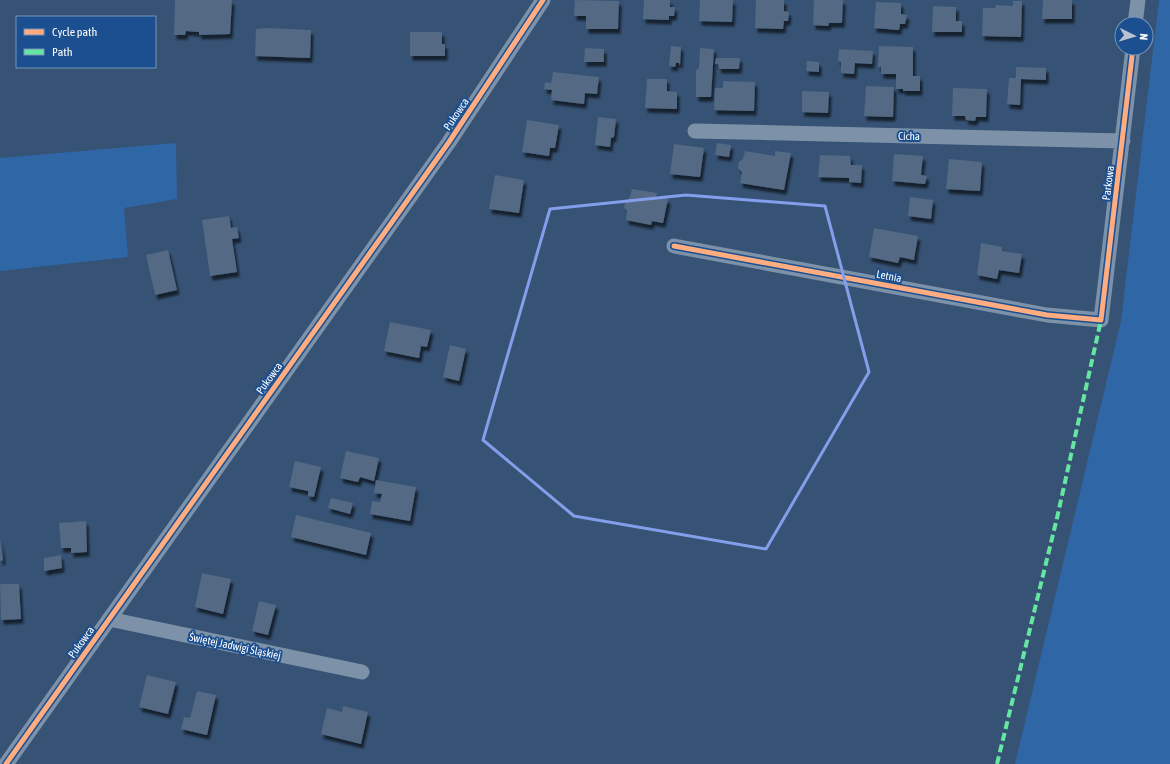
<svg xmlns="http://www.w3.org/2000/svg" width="1170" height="764" font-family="'Asap Condensed',sans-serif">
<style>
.green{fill:#2f66a5}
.building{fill:#526984;filter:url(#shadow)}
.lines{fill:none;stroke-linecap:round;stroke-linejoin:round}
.minor{stroke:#7d92a8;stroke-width:15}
.quiet{stroke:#66e7a1;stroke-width:4;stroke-dasharray:8 4;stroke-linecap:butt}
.cycleway-casing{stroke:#1b4f8f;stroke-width:8}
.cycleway{stroke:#ffac80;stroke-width:5}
.marked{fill:none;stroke:#839eea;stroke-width:3;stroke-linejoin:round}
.labels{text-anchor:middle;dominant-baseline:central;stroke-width:4;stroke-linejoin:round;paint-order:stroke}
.street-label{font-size:11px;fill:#fff;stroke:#1b4f8f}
</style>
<defs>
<filter id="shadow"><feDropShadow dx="2.5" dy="4.5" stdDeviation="1" flood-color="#0009"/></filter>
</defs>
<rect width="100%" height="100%" fill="#365274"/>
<!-- green -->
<path class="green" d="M1159 0H1170V764H1015L1121 321Z
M176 143 177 199 124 208 128 257 0 271V158Z"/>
<!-- building -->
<path class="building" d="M175 0H232L230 34 199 35V32L186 31 185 35H174Z
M575 0 619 1 618 29H586V16H574Z
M644 0H670V7H675L674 16H669V20L643 19Z
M700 0H733L732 22 699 21Z
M756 0H784V11L789 12 788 21H784L783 29 755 28Z
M814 0H843L842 23H829L828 26 813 25Z
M1043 0H1072V19H1042Z
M1013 1H1022L1021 37 982 36 983 8H995L996 5 1013 6Z
M876 2 901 3V14L907 15 905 24H900L899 30 874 28Z
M933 6 956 7V21H962V32H932Z
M267 28 311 30 310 58 255 56 256 29Z
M410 32H442V44H445V56H410Z
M671 46 681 47 680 66 679 63H676L675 67 669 66Z
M879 46 913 47V76H920V91H903V89H896V74H881V67H878Z
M585 48 604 49V62H584Z
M700 48 714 49 711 97H696V70L699 68Z
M839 49 873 51 872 64 855 63 854 74 841 73V62L838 61Z
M716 58H740L739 69H719L718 64H715Z
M807 61 819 62V72L806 71Z
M1016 67 1046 68V80L1021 79 1020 105 1007 104 1009 78H1016Z
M553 72 599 77 597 94 585 93 584 104 551 100 552 90 544 89 545 82 551 83Z
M647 79H667V91L677 92V109L645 108Z
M723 81 755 82 754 111 714 110 715 88H723Z
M866 86 894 87 893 117 864 116Z
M953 88 987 89 986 117H976L975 121 966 120 965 116H952Z
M802 91 829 92 828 113 802 112Z
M598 117 616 119 614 137 611 138 610 147 595 145Z
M527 120 559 125 555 148H550L549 156 522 152Z
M717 143 731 145 729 157 715 155Z
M674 144 704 148 700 177 670 174Z
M745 151 775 156V151L791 153 784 190 740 183 742 172 738 168 739 162 743 159Z
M894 154 923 156 921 175 927 176 925 184 892 181Z
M820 155 850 156 851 165H862L861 183 849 182V178L818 177Z
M949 159 982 162 980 191 946 189Z
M495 175 524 180 519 213 489 209Z
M632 189 657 193 656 197 668 199 663 223 652 221 651 225 626 220 627 211 624 207 626 201 630 197Z
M910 197 933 200 931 219 908 216Z
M229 216 231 228 237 227 239 238 232 239 237 272 210 276 202 220Z
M874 228 918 236 914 260 900 257 898 263 869 257Z
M981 243 1002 247V251L1022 254 1019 273 999 270 997 279 977 275Z
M168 250 177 290 155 295 146 255Z
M390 322 431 330 427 347 421 346 419 358 384 351Z
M450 345 466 349 459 381 443 377Z
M346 451 379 458 374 481 360 477 358 482 340 478Z
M295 461 321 467 314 497 308 496V491L289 487Z
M376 480 416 487 410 521 370 514 372 501 380 502 382 494 374 493Z
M331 498 353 503 350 514 328 508Z
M296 515 371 533 366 555 291 537Z
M86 521 87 552 71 553V548H61L59 523Z
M0 538 3 560 0 561Z
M61 555 62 568 44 571V558Z
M202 573 231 579 223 614 195 607Z
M0 584H19L21 619 1 620Z
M259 601 276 605 268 635 252 631Z
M147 675 176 682 168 714 139 707Z
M197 691 216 695 207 735 181 729 184 717 190 718Z
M343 706 368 712 361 744 321 734 327 708 342 712Z"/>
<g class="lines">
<!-- minor -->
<path class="minor" d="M1135 24 1138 0
M695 131 1123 141
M674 246 1047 315 1101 320 1133 48
M109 619 362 672
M6 764 449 142 543 0"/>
<!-- quiet -->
<path class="quiet" d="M997 764 1057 518 1101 320"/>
<!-- cycleway casing -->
<g class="cycleway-casing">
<path id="cycleway" d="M674 246 1047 315 1101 320 1133 48
M6 764 449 142 543 0"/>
</g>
<!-- cycleway -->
<use href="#cycleway" class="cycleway"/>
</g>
<!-- marked area -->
<path class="marked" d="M686 195 825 206 869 372 766 549 574 516 483 440 550 209Z"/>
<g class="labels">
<!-- street labels -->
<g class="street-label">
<text transform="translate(456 114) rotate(-56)">Pukowca</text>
<text transform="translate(909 136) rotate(1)">Cicha</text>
<text transform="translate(1108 183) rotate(-83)">Parkowa</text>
<text transform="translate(889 276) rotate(11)">Letnia</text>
<text transform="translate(269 378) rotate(-54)">Pukowca</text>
<text transform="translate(81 642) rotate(-54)">Pukowca</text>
<text transform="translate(235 646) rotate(12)">Świętej Jadwigi Śląskiej</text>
</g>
</g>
<!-- legend -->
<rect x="16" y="16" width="140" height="52" fill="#1b4f8f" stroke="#7695bc"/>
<rect x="24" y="29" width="20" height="6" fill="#ffac80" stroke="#7695bc"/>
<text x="52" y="36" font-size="12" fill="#ffffff">Cycle path</text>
<rect x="24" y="49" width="20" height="6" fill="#66e7a1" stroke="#7695bc"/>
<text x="52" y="56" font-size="12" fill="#ffffff">Path</text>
<!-- north arrow -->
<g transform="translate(1134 36) rotate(95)"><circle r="19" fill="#1b4f8f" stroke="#7695bc"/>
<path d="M0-3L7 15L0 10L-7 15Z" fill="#b9c2ce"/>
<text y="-6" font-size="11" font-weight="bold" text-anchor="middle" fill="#ffffff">N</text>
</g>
</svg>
